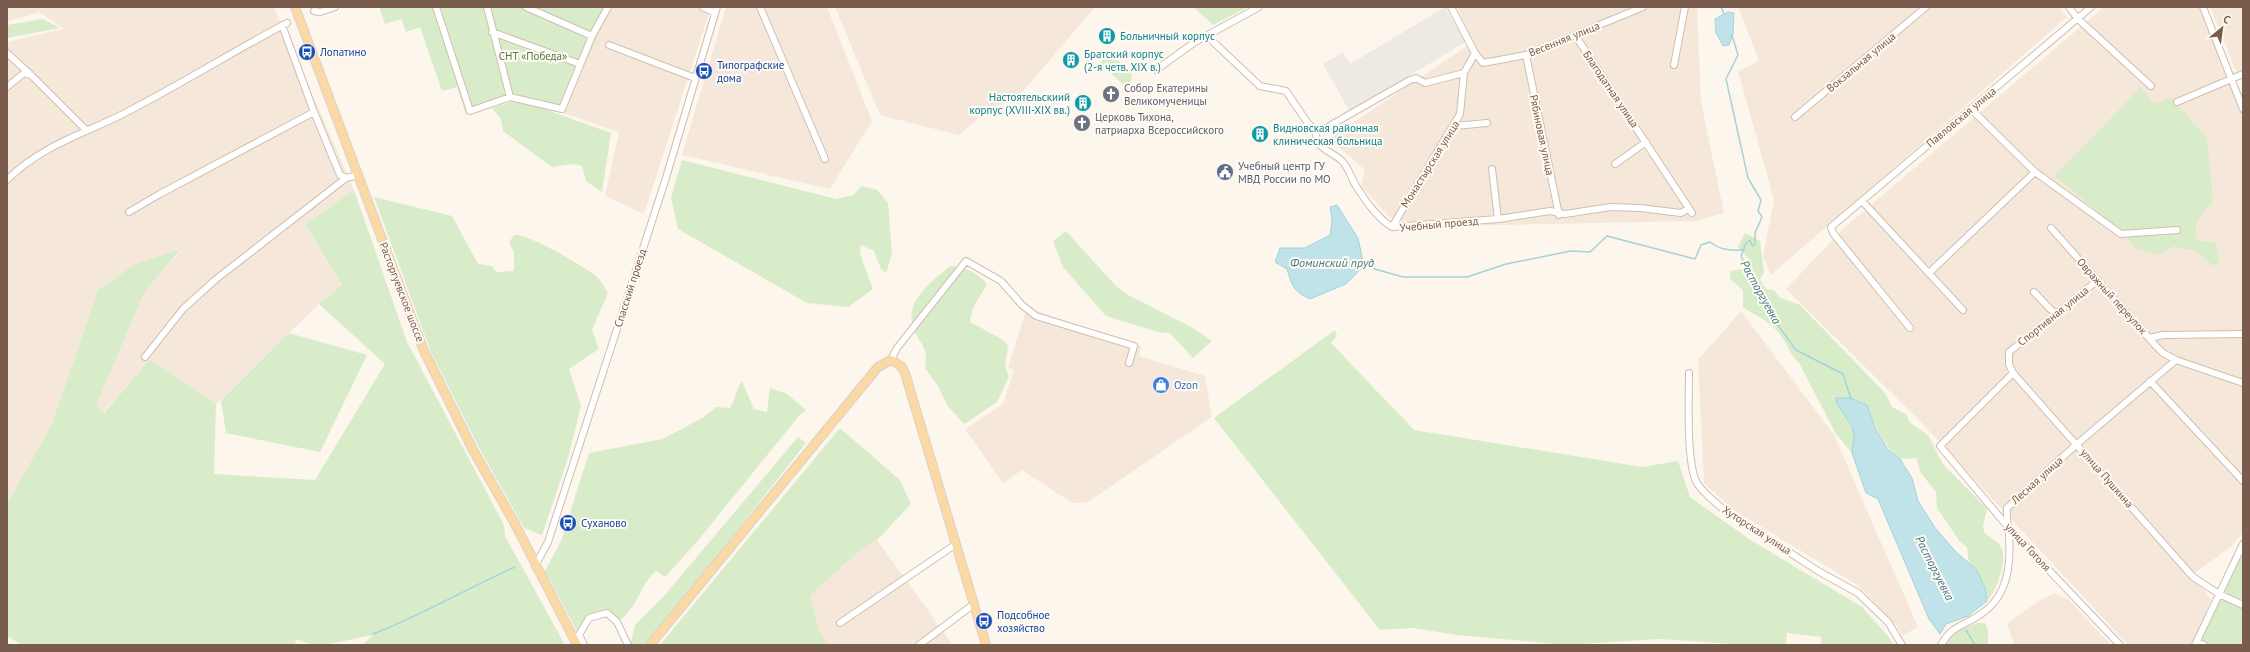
<svg xmlns="http://www.w3.org/2000/svg" width="2250" height="652" font-family="'PT Sans',sans-serif">
<style>
.residential{fill:#f5e8da}
.industrial{fill:#efe9e4}
.green{fill:#d8ecc9}
.water{fill:#bfe3e8;stroke:#a5d3da}
.lines{fill:none;stroke-linecap:round;stroke-linejoin:round}
.stream{stroke:#a5d3da;stroke-width:1.5}
.minor-casing{stroke:#d1beb0;stroke-width:8}
.major-casing{stroke:#dad1cd;stroke-width:10}
.minor{stroke:#fff;stroke-width:6}
.major{stroke:#fbd9a5;stroke-width:8}
.labels{text-anchor:middle;dominant-baseline:central;stroke-width:4;stroke-linejoin:round;paint-order:stroke}
.culture-label{font-size:11px;fill:#0d838f;stroke:#fffaf3;text-anchor:start}
.street-label{font-size:11px;fill:#7a5c4d;stroke:#fffaf3}
.transit-label{font-size:11px;fill:#164399;stroke:#fffaf3;text-anchor:start}
.park-label{font-size:11px;fill:#537a41;stroke:#fffaf3}
.worship-label{font-size:11px;fill:#5b616d;stroke:#fffaf3;text-anchor:start}
.service-label{font-size:11px;fill:#4e5e75;stroke:#fffaf3;text-anchor:start}
.shop-label{font-size:11px;fill:#366cbe;stroke:#fffaf3;text-anchor:start}
.water-label{font-size:12px;font-style:italic;fill:#437c86;stroke:#fffaf3}
</style>
<rect width="100%" height="100%" fill="#fdf6ec"/>
<!-- residential -->
<path class="residential" d="M7 7H274L354 190 305 224 342 286 319 304 216 404 150 359 103 413 96 406 144 293 181 250 98 290 52 424 7 504V42L64 29 39 12 7 22Z
M611 7H711L644 214 605 196 619 132 563 113Z
M726 7H827L872 121 830 189 682 155Z
M835 7H1095L1020 95 988 110 959 135 880 115Z
M1457 7H1697L1701 102 1724 213 1695 221 1399 227 1361 186 1365 170 1329 139 1473 42Z
M1738 7H2059L2067 17 1771 275 1763 256 1774 200 1738 71 1759 61Z
M2104 7H2200L2243 116V532L2232 546 2192 575 2211 599 2193 645H2128L1921 422 1786 289 1844 228Z
M2210 7H2243V71L2237 73Z
M1027 308 1141 346 1139 356 1205 376 1212 417 1088 502 1072 503 1022 470 1003 483 965 429 1003 404 1014 370 1008 367Z
M1741 311 1834 435 1918 627 1902 636 1896 625 1859 586 1732 509 1704 483 1698 360Z
M877 540 953 645H829L820 632 810 596 859 551Z
M2054 593 2068 599 2111 645 2014 644 2007 624 2037 602Z"/>
<!-- industrial -->
<path class="industrial" d="M1445 7 1465 42 1350 112 1323 64 1343 52 1350 64Z"/>
<!-- green -->
<path class="green" d="M379 7H611L563 113 539 107 611 133 602 192 586 181 582 166 571 164 552 167 503 131 501 119 492 108 513 101 509 100 466 115 457 87 442 91 420 27 406 32 401 19 385 24Z
M1193 7H1248L1213 25Z
M43 19 60 28 7 38V25Z
M1107 52H1110L1132 75 1131 83 1123 84 1100 64Z
M2141 87 2154 104 2170 97 2207 138 2213 201C2202 217 2193 218 2197 240L2216 243 2219 262 2214 266 2192 249 2185 250 2175 246 2159 255 2134 248 2125 234 2055 176Z
M682 160 836 199 853 195 862 186 877 190 888 203 892 254 886 273 881 269 874 251 861 245 860 254 873 289 848 307 807 303 678 229 671 198Z
M354 190 407 342 504 525 505 536 565 645H362L373 635C349 638 319 652 297 639L294 645H22L7 636V504L52 424 98 290 134 265 181 249 144 293 96 406 104 413 150 359 216 404 214 474 315 480 385 364 319 304 342 285 305 224Z
M374 197 452 216 478 264 492 266 496 272 514 271V252L509 242 514 235C528 233 583 266 596 276 601 280 605 288 608 293L592 330 599 349 569 369 581 405 569 455 542 535 524 528 478 446 431 352Z
M1066 231 1116 286 1128 295 1193 328 1212 341 1193 358 1170 333 1158 332 1106 316 1063 267 1053 241Z
M1745 233 1760 241 1764 272 1760 279 1766 289 1774 290 1779 297 1800 305 1885 393 1892 407 1907 415 1909 422 1928 435 1942 463 1987 509 1983 525 1984 532C1989 537 1999 542 2002 549 2007 562 1996 592 1987 601 1985 586 1981 573 1969 563L1967 547 1960 542 1937 508 1936 492 1921 473 1916 458 1900 459C1883 444 1875 427 1867 405L1837 398C1837 408 1847 416 1851 425 1856 434 1853 444 1852 453L1836 434 1799 363C1789 354 1786 340 1777 331 1768 320 1754 315 1743 307V290L1730 279V271L1753 267 1749 259 1738 247Z
M950 266C965 266 977 273 987 284 980 298 971 306 970 322L1000 338 1008 345 1005 367 1009 377 997 402 964 424 947 405 938 386 925 368C928 350 924 349 916 334 900 304 930 283 950 266Z
M1335 330 1337 336 1331 343 1414 430 1642 467 1678 461 1690 497 1749 539 1862 607 1887 635 1894 645H1821V637L1787 633 1786 645H1748L1659 639 1567 645 1457 635 1413 628 1380 630 1214 418Z
M289 333 367 355 320 452 226 433 221 400Z
M742 381 754 409 767 412 770 388 787 394 806 410 798 417 700 538 665 577 656 571C639 585 639 608 617 622L607 613 589 618 579 635 545 571 561 541 589 453 663 439 704 417 716 407 730 408C736 400 735 391 742 381Z
M840 428 900 480 911 504 877 540 859 551 810 596 820 632 829 645H660Z
M798 437 806 443 647 645H630L635 625 664 596Z
M2243 548V645H2199Z
M1977 623H1985L1988 630V645H1944L1950 634Z"/>
<!-- water -->
<path class="water" d="M1728 12 1734 13 1733 34 1729 45 1723 46 1716 33 1715 19Z
M1337 205 1358 238 1364 266 1346 284 1310 299C1293 291 1292 286 1287 269L1275 262 1280 248H1305L1330 235 1332 221 1330 207Z
M1836 398H1850L1867 405 1875 428 1887 448 1900 459 1912 478 1918 501 1936 529 1957 553 1977 570 1985 588 1987 601 1968 616 1946 624 1940 634 1929 619 1878 499 1866 493 1852 453 1854 436 1852 426 1837 404Z"/>
<g class="lines">
<!-- stream -->
<path class="stream" d="M1721 7 1724 14
M1732 35 1738 55 1726 79 1748 178 1761 200 1758 211 1762 217 1755 233V244L1752 246 1750 240 1746 243 1741 256 1772 317 1796 350 1843 374 1851 399
M1364 266 1403 277H1467L1506 264 1571 251 1590 252 1607 236 1695 259 1701 245 1710 242C1719 250 1732 251 1744 250
M1966 630 1975 645
M373 634C422 615 468 588 515 567"/>
<!-- minor casing -->
<g class="minor-casing">
<path id="minor" d="M436 7 470 111 510 97 562 109 592 36 608 7
M487 7 510 97
M526 7 592 36
M703 7 715 13
M760 7 825 159
M1451 7 1475 53 1483 63 1526 55 1643 7
M2069 7 2077 18 2151 86
M2203 7 2243 109
M314 11 320 12 335 7
M282 25 314 112 340 175 346 178
M492 32 580 64
M1575 35 1692 213
M1207 36 1260 86 1286 91 1307 122 1316 131C1315 150 1331 150 1342 161 1349 168 1351 178 1356 186 1365 200 1377 218 1392 227L1498 219 1550 211 1565 214 1611 207 1640 208 1681 213 1688 209
M609 45 695 78
M7 53 31 75
M1526 55 1559 215
M1674 65 1685 7
M1156 70 1195 42 1259 7
M7 87 24 73 31 75 87 131
M2177 102 2243 74
M1971 109 2035 172 2121 234 2177 230
M1795 117 1926 7
M1455 126 1487 123
M1316 131 1324 129 1410 80 1416 78 1425 83 1464 73
M1615 164 1646 142
M1492 169 1498 219
M7 180C37 149 79 135 117 117 175 88 230 53 287 23
M1862 201 1963 310
M129 212 158 195 314 112
M1392 227 1460 114 1464 73 1475 53
M2051 228 2156 346 2163 353 2176 360
M1929 273 2035 172
M2098 280 2009 352V364L2013 373 2193 577 2219 594 2243 605
M2034 292 2055 314
M1910 328 1833 233 1831 227 2091 7
M2149 338 2163 335 2243 334
M145 357 183 309 215 280 346 178 359 175
M891 360 897 348 966 261 1001 281 1022 305 1036 316 1134 346 1129 363
M1689 373C1689 397 1686 464 1697 483 1703 493 1714 501 1723 509L1818 571 1858 593 1888 622 1902 645
M2013 373 1940 446 2008 527 2120 645
M2150 381 2243 481
M535 566 548 542 557 514 665 181 717 7
M840 623 956 544
M2197 642 2204 645
M584 645 579 635 589 618 607 613 617 622 628 645
M919 645 974 604
M1941 645C1952 625 1964 626 1981 614 2008 596 2011 565 2009 535 2008 525 2006 517 2007 508L2077 444 2176 360 2243 383
M2195 645 2243 544"/>
</g>
<!-- major casing -->
<g class="major-casing">
<path id="major" d="M295 7 424 351 473 450 515 524 577 645
M650 645 878 367 891 360 901 366 905 373 986 645"/>
</g>
<!-- minor -->
<use href="#minor" class="minor"/>
<!-- major -->
<use href="#major" class="major"/>
</g>
<!-- icons -->
<defs>
<g id="building-disc" transform="scale(0.9)"><circle r="9.5" fill="#0f9aa8" stroke="#fffaf3"/><path d="M-4-6H4V6H1V3H-1V6H-4ZM-2.5-4.3h1.7v1.8h-1.7ZM.8-4.3h1.7v1.8H.8ZM-2.5-1h1.7V.8h-1.7ZM.8-1h1.7V.8H.8Z" fill="#fff"/></g>
<g id="bus-disc" transform="scale(0.9)"><circle r="9.5" fill="#1a4fb4" stroke="#fffaf3"/><path d="M-5-6H5V4H4V6H2V4H-2V6H-4V4H-5ZM-3.5-4V0h7V-4ZM-3.5 1.2v1.5H-2V1.2ZM2 1.2v1.5H3.5V1.2Z" fill="#fff"/></g>
<g id="church-disc" transform="scale(0.9)"><circle r="9.5" fill="#6b7280" stroke="#fffaf3"/><path d="M-1.2-6h2.4v3.5h3.3v2.4h-3.3V6h-2.4V-.1h-3.3v-2.4h3.3Z" fill="#fff"/></g>
<g id="civic-disc" transform="scale(0.9)"><circle r="9.5" fill="#5c6f8a" stroke="#fffaf3"/><path d="M-.6-6.5H3V-4.5H.6V-3L4-1V1h2V6H-6V1h2V-1L-.6-3ZM-1.2 2.5V6h2.4V2.5Z" fill="#fff"/></g>
<g id="shop-disc" transform="scale(0.9)"><circle r="9.5" fill="#3f7fe0" stroke="#fffaf3"/><path d="M-5-2.5h2.3a2.7 3.5 0 0 1 5.4 0H5L5.5 6h-11ZM-1.5-2.5h3a1.5 2.3 0 0 0-3 0Z" fill="#fff"/></g>
</defs>
<g fill-rule="evenodd">
<use href="#building-disc" x="1107" y="36"/>
<use href="#bus-disc" x="307" y="52"/>
<use href="#building-disc" x="1071" y="60"/>
<use href="#bus-disc" x="704" y="71"/>
<use href="#church-disc" x="1111" y="94"/>
<use href="#building-disc" x="1083" y="103"/>
<use href="#church-disc" x="1082" y="123"/>
<use href="#building-disc" x="1260" y="134"/>
<use href="#civic-disc" x="1225" y="172"/>
<use href="#shop-disc" x="1161" y="385"/>
<use href="#bus-disc" x="568" y="523"/>
<use href="#bus-disc" x="984" y="621"/>
</g>
<g class="labels">
<!-- culture labels -->
<g class="culture-label">
<text x="1120" y="36">Больничный корпус</text>
<text x="1084" y="54">Братский корпус<tspan x="1084" dy="13">(2-я четв. XIX в.)</tspan></text>
<text x="1070" y="97" text-anchor="end">Настоятельскиий<tspan x="1070" dy="13">корпус (XVIII-XIX вв.)</tspan></text>
<text x="1273" y="128">Видновская районная<tspan x="1273" dy="13">клиническая больница</tspan></text>
</g>
<!-- street labels -->
<g class="street-label">
<text transform="translate(1564 39) rotate(-22)">Весенняя улица</text>
<text transform="translate(1861 62) rotate(-40)">Вокзальная улица</text>
<text transform="translate(1611 89) rotate(56)">Благодатная улица</text>
<text transform="translate(1961 117) rotate(-40)">Павловская улица</text>
<text transform="translate(1542 135) rotate(78)">Рябиновая улица</text>
<text transform="translate(1430 164) rotate(-58)">Монастырская улица</text>
<text transform="translate(1439 224) rotate(-5)">Учебный проезд</text>
<text transform="translate(630 288) rotate(-72)">Спасский проезд</text>
<text transform="translate(402 292) rotate(69)">Расторгуевское шоссе</text>
<text transform="translate(2112 296) rotate(48)">Овражный переулок</text>
<text transform="translate(2053 316) rotate(-39)">Спортивная улица</text>
<text transform="translate(2107 478) rotate(49)">улица Пушкина</text>
<text transform="translate(2037 480) rotate(-42)">Лесная улица</text>
<text transform="translate(1757 530) rotate(33)">Хуторская улица</text>
<text transform="translate(2028 547) rotate(47)">улица Гоголя</text>
</g>
<!-- transit labels -->
<g class="transit-label">
<text x="320" y="52">Лопатино</text>
<text x="717" y="65">Типографские<tspan x="717" dy="13">дома</tspan></text>
<text x="581" y="523">Суханово</text>
<text x="997" y="615">Подсобное<tspan x="997" dy="13">хозяйство</tspan></text>
</g>
<!-- park labels -->
<g class="park-label">
<text x="533" y="56">СНТ «Победа»</text>
</g>
<!-- worship labels -->
<g class="worship-label">
<text x="1124" y="88">Собор Екатерины<tspan x="1124" dy="13">Великомученицы</tspan></text>
<text x="1095" y="117">Церковь Тихона,<tspan x="1095" dy="13">патриарха Всероссийского</tspan></text>
</g>
<!-- service labels -->
<g class="service-label">
<text x="1238" y="166">Учебный центр ГУ<tspan x="1238" dy="13">МВД России по МО</tspan></text>
</g>
<!-- shop labels -->
<g class="shop-label">
<text x="1174" y="385">Ozon</text>
</g>
<!-- water labels -->
<g class="water-label">
<text x="1332" y="262">Фоминский пруд</text>
<text transform="translate(1761 292) rotate(61)">Расторгуевка</text>
<text transform="translate(1935 568) rotate(63)">Расторгуевка</text>
</g>
</g>
<!-- border -->
<rect width="2250" height="652" fill="none" stroke="#7a5c4d" stroke-width="16"/>
<!-- north arrow -->
<g transform="translate(2222 28) rotate(29)" stroke="#fffaf3" stroke-width="3" paint-order="stroke">
<path d="M0-3L7 15L0 10L-7 15Z" fill="#7a5c4d"/>
<text y="-6" font-size="11" font-weight="bold" text-anchor="middle" fill="#7a5c4d">С</text>
</g>
</svg>
